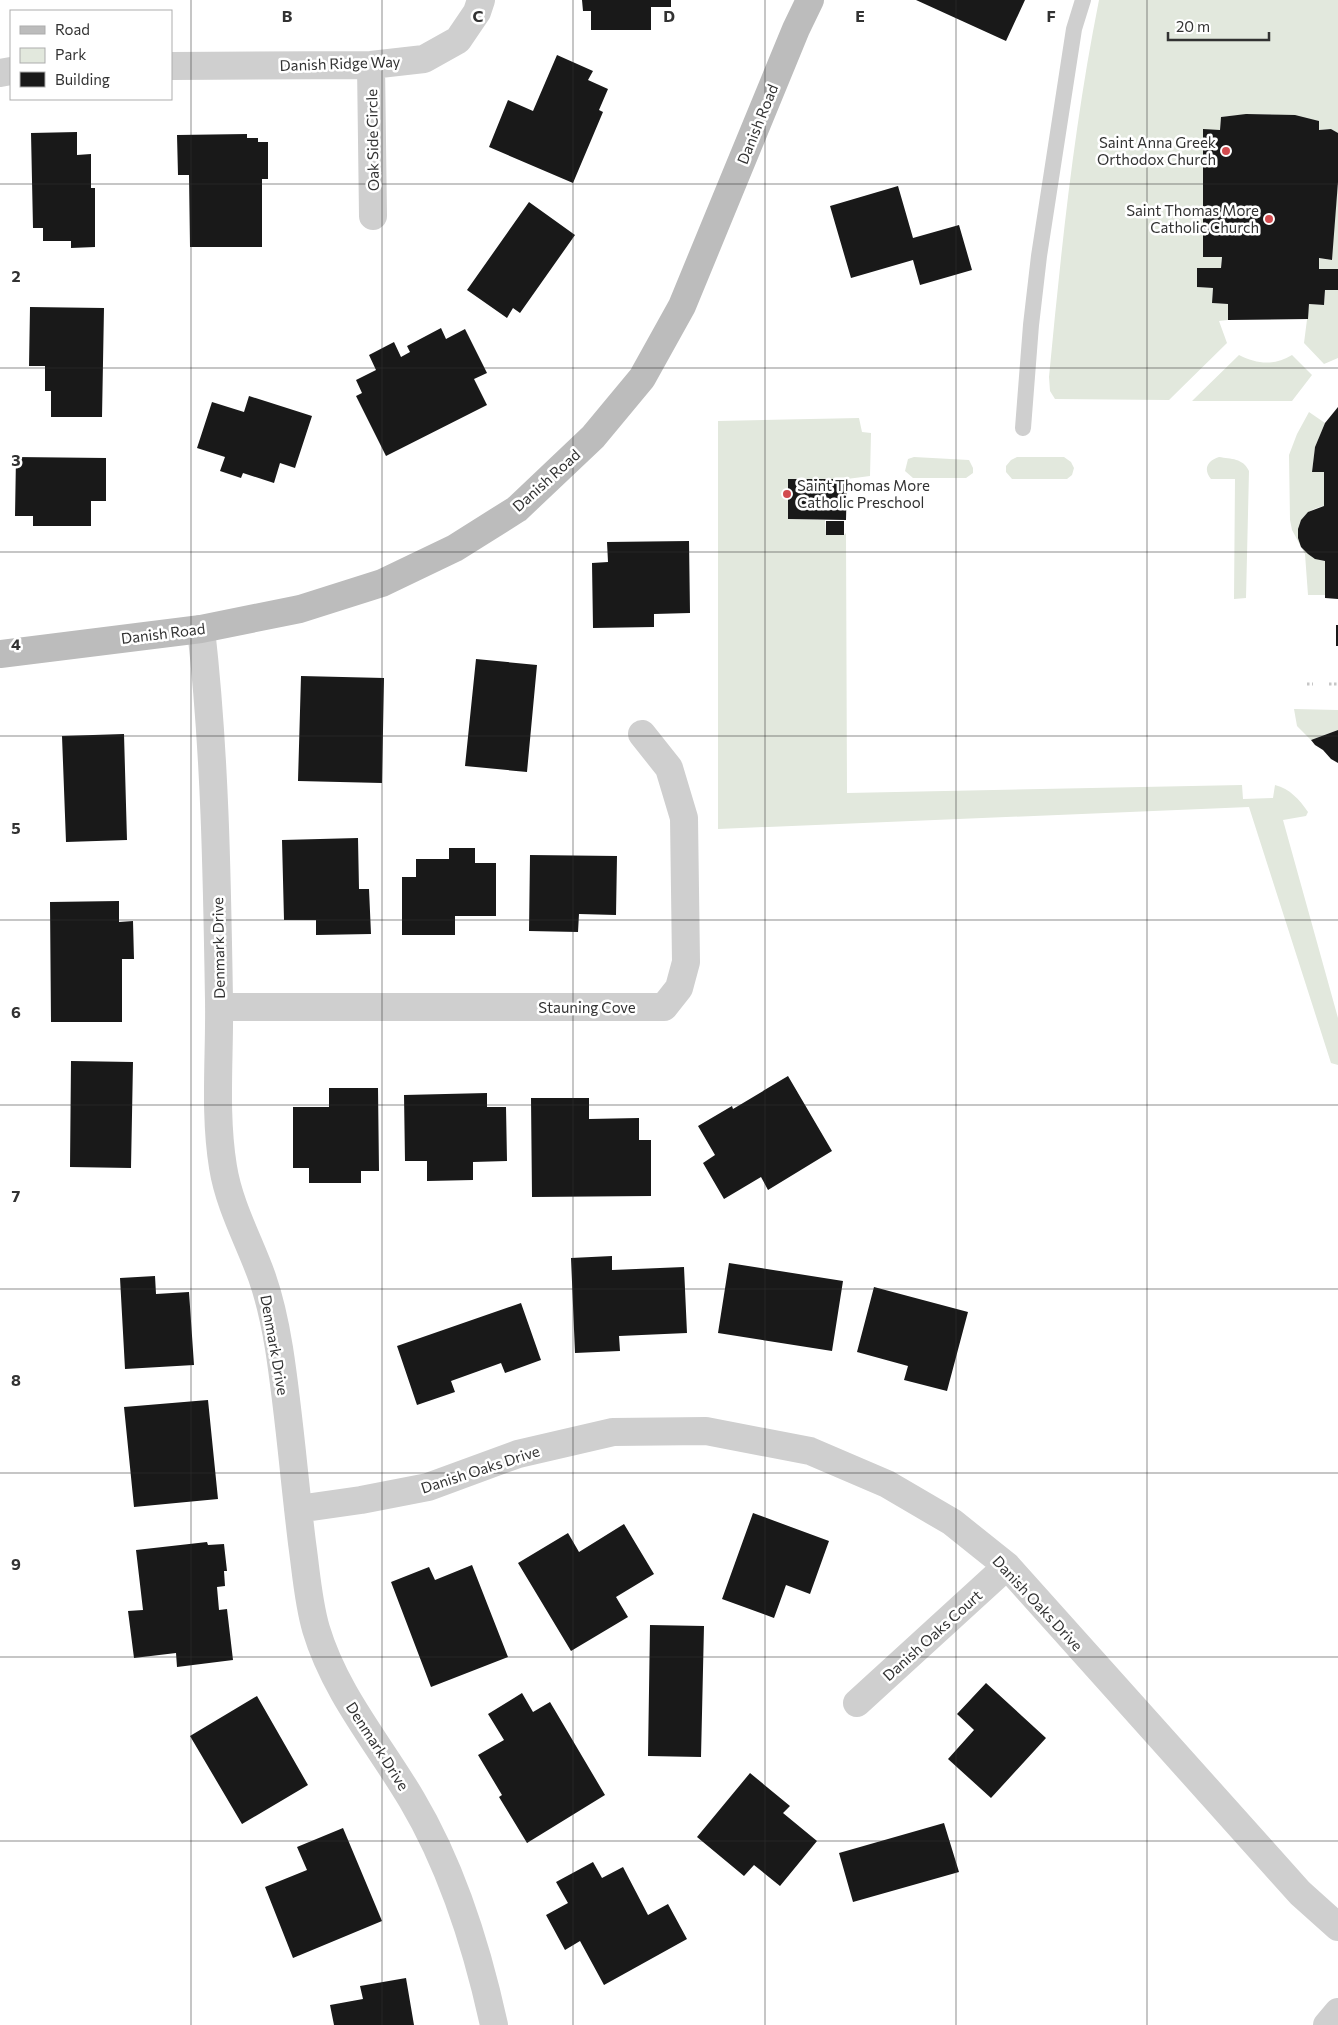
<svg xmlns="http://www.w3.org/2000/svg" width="1338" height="2025" font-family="Commissioner,sans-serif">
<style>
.green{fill:#e2e8dd}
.building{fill:#191919}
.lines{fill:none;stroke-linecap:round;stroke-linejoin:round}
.path{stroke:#c6c6c6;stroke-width:3;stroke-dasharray:2.5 2.5;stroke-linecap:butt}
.lane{stroke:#cfcfcf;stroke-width:16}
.street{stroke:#cfcfcf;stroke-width:28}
.secondary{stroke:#bcbcbc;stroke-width:28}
.grid{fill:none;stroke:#323232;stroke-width:1;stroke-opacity:0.55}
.poi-dot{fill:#d24b4f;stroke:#fff;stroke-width:2}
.labels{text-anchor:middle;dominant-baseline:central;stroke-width:5;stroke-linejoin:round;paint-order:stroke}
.street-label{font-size:15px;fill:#323232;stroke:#fff}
.poi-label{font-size:15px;fill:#323232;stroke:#fff;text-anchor:end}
.grid-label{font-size:16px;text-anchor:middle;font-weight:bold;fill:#323232;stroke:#fff;stroke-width:5;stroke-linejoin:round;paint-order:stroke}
</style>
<rect width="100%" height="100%" fill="#fff"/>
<!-- green -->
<path class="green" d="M1099 0H1338V133L1331 129 1319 130 1318 121C1286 113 1255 113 1221 117L1220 130H1203V256L1222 257 1221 268H1197V287L1213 288 1212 303 1228 304V320L1219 321 1227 343 1169 400 1055 399 1050 391 1049 377C1061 251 1074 125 1099 0Z
M1338 182V269H1319V258L1331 260Z
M1325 290H1338V358L1324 364 1304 343 1309 304 1324 305Z
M1239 355C1257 364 1274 366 1292 355L1312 375 1292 401H1192Z
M1309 412 1325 423 1315 447 1312 472H1324V506C1298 512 1301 524 1301 547 1308 555 1314 559 1325 561V595H1308L1305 554 1292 530 1290 520 1289 455 1297 434Z
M859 418 862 432 871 433 870 476 847 479H788V519L825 520 826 535H844L846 533 847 793 1242 785 1243 799 1273 798 1275 785C1290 789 1299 799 1308 812L1306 816 1283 820 1338 1018V1065L1331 1063 1249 807 718 829V421Z
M914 457 969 460 973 468V473L966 478H913L905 471 908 459Z
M1017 457H1064L1071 462 1074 468 1072 475 1067 479H1012L1006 472V466L1011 460Z
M1219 457C1231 459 1243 458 1249 471L1246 598 1234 599 1235 479H1211C1203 469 1207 461 1219 457Z
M1294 709 1338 710V730L1311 740 1297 726Z"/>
<!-- building -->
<path class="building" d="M582 0H671V7H651V30H591V11H583Z
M916 0H1025L1006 41Z
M557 55 593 71 588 80 608 89 599 110 603 112 573 183 489 147 508 100 533 111Z
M1246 114 1295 115 1319 121V130L1331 129 1338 133V182L1332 260 1319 258V269H1338V290H1325L1324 305 1309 304 1308 319 1228 320V304L1212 303 1213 288 1197 287V268H1221L1222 257H1203V129L1220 130 1221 117Z
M77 132V155L91 154V188H95V247L71 248V241H43V228H33L31 133Z
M247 134V138H258V142H268V179H262V247H190L189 175H178L177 135Z
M898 186 913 238 959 225 972 270 920 285 913 260 851 278 830 206Z
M529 202 575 235 520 313 513 308 507 318 467 290Z
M30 307 104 308 102 417H51V391H45V366H29Z
M441 328 446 339 465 329 487 373 474 379 487 405 386 456 356 396 362 393 356 380 376 370 369 355 394 342 401 357 410 352 407 346Z
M249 396 312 416 295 468 280 463 274 483 243 473 241 478 220 471 225 457 197 448 212 402 244 412Z
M1338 407V599L1325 598V561L1315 559 1308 554 1301 547 1298 538V529L1301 520 1308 512 1324 506V472H1312L1315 447 1325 423Z
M16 457 106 458V501H91V526H33V516H15Z
M788 479H847L846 520 788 519Z
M826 521H844V535H826Z
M689 541 690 613 654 614V627L593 628 592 563 608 562 607 542Z
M1336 625H1338V646H1336Z
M476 659 537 665 527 772 465 766Z
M301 676 384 678 382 783 298 781Z
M1338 730V763L1331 759 1323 750 1315 745 1311 740Z
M124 734 127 840 66 842 62 736Z
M358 838 359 889H369L371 934 316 935V920H284L282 840Z
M449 848H475V863H496V916H455V935H402V877H416V859H449Z
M530 855 617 856 616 915 579 914 578 932 529 931Z
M119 901V922L133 921 134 959H122V1022H51L50 902Z
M71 1061 133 1062 131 1168 70 1167Z
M788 1076 832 1151 768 1190 761 1177 724 1199 703 1163 715 1155 698 1126 732 1106 733 1109Z
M329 1088H378L379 1171H361V1183H309V1168H293V1107H329Z
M487 1093V1107H506L507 1161 473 1162V1180L427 1181V1161H405L404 1095Z
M531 1098H589V1119L639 1118V1140H651V1196L532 1197Z
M612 1256V1270L684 1267 687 1333 619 1336 620 1351 575 1353 571 1258Z
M729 1263 843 1281 832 1351 718 1333Z
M155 1276 156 1294 189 1292 194 1365 125 1369 120 1278Z
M874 1287 968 1312 947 1391 904 1380 908 1366 857 1352Z
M521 1303 541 1360 505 1373 501 1363 451 1381 455 1392 417 1405 397 1346Z
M208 1400 218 1499 134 1507 124 1407Z
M753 1513 829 1541 810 1594 786 1585 774 1618 722 1599Z
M624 1524 654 1574 616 1597 628 1617 571 1651 518 1563 568 1533 579 1552Z
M207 1542 208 1545 224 1544 227 1571H224L225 1586 217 1587 219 1610 227 1609 233 1660 177 1667 176 1653 134 1658 128 1611 143 1610 136 1550Z
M472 1565 508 1657 431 1687 391 1582 429 1567 435 1580Z
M650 1625 704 1626 701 1757 648 1756Z
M986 1683 1046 1738 991 1798 948 1759 974 1730 957 1714Z
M522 1693 533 1712 550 1702 605 1795 527 1843 499 1797 502 1795 478 1755 504 1740 488 1714Z
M257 1696 308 1785 242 1824 190 1736Z
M750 1773 790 1806 783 1813 817 1841 780 1886 754 1865 744 1876 697 1837Z
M944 1823 959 1872 853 1902 839 1853Z
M343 1828 382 1921 293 1958 265 1887 307 1870 297 1847Z
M593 1862 602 1878 623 1867 648 1915 668 1904 687 1939 604 1985 580 1941 565 1950 546 1915 568 1903 556 1882Z
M406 1978 414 2025H334L330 2005 363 1999 360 1986Z"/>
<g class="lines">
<!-- path -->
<path class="path" d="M1307 684H1313
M1329 684H1338"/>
<!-- lane -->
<path class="lane" d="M1023 428 1031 325 1039 256 1074 29 1083 0"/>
<!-- street -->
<path class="street" d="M371 65 373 216
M171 66 371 65 424 59 458 40 477 12 481 0
M0 73 11 71
M201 629C215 752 217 876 219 1000 220 1056 214 1112 223 1167 229 1205 249 1241 262 1277 270 1300 275 1323 279 1348 289 1412 294 1478 302 1543 306 1571 308 1602 316 1629 335 1693 379 1744 412 1800 453 1869 477 1947 494 2025
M219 1007H664L679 988 686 962 684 818 669 768 642 734
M298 1509 361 1500 428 1487 518 1454 613 1432 706 1431 810 1451 887 1484 952 1522 1007 1566 1300 1893 1338 1927
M857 1703 1007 1566
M1327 2025 1338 2012"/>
<!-- secondary -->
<path class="secondary" d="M0 654 201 629 300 609 382 583 455 548 517 509 593 437 642 378 682 306 796 29 810 0"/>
</g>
<!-- grid -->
<path class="grid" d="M191 0V2025M382 0V2025M573 0V2025M765 0V2025M956 0V2025M1147 0V2025M0 184H1338M0 368H1338M0 552H1338M0 736H1338M0 920H1338M0 1105H1338M0 1289H1338M0 1473H1338M0 1657H1338M0 1841H1338"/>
<!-- markers -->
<g class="poi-dot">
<circle cx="1226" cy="151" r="5"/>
<circle cx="1269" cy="219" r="5"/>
<circle cx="787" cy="494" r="5"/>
</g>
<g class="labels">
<!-- street labels -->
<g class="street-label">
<text transform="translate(340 63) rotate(-2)">Danish Ridge Way</text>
<text transform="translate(757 124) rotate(-68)">Danish Road</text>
<text transform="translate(372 140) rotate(-91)">Oak Side Circle</text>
<text transform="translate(546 480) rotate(-42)">Danish Road</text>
<text transform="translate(163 633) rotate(-7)">Danish Road</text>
<text transform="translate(218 948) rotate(-91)">Denmark Drive</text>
<text x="587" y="1007">Stauning Cove</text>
<text transform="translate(275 1345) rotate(80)">Denmark Drive</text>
<text transform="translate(480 1469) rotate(-18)">Danish Oaks Drive</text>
<text transform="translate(1038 1603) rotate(47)">Danish Oaks Drive</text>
<text transform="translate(932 1635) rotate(-42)">Danish Oaks Court</text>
<text transform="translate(378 1746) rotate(57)">Denmark Drive</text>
</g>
<!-- poi labels -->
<g class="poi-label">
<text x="1216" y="142">Saint Anna Greek<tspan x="1216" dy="17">Orthodox Church</tspan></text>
<text x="1259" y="210">Saint Thomas More<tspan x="1259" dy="17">Catholic Church</tspan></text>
<text x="797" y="485" text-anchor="start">Saint Thomas More<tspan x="797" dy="17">Catholic Preschool</tspan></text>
</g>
</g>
<g class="grid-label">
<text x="287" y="22">B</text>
<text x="478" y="22">C</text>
<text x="669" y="22">D</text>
<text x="860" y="22">E</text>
<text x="1051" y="22">F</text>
<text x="16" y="282">2</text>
<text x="16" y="466">3</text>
<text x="16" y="650">4</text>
<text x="16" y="834">5</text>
<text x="16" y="1018">6</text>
<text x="16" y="1202">7</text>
<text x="16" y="1386">8</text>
<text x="16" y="1570">9</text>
</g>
<!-- legend -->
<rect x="10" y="10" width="162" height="90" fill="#ffffff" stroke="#adadad"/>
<rect x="20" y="26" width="25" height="8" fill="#bcbcbc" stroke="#adadad"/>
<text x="55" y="35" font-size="15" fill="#323232">Road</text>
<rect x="20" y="48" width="25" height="15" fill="#e2e8dd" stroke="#adadad"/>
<text x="55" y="60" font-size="15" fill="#323232">Park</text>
<rect x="20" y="72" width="25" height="15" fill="#191919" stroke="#adadad"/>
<text x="55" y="85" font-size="15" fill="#323232">Building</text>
<!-- scale -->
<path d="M1168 32v8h101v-8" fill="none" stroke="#323232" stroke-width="2.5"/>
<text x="1176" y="32" font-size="15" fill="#323232" stroke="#ffffff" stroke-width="4" paint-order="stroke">20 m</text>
</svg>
